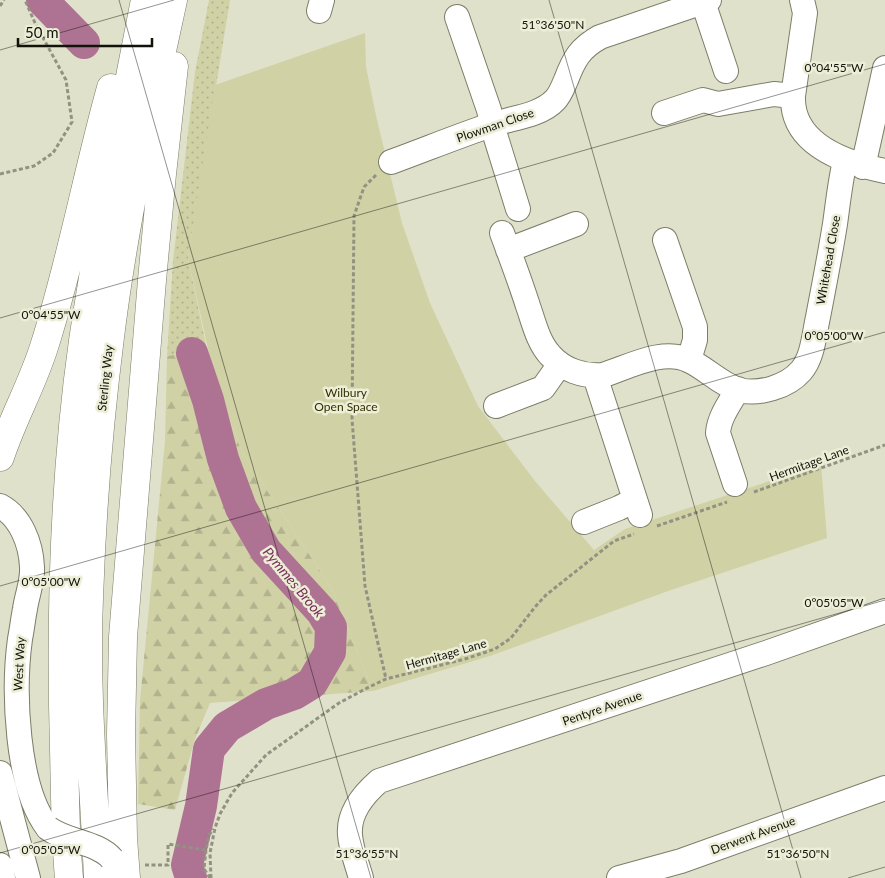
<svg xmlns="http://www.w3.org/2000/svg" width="885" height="878" font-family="Lato,sans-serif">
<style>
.grass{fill:url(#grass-dots)}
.forest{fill:url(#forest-firs)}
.park{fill:#d0d2a6}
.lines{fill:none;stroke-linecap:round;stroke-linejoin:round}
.river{stroke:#ae7392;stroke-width:32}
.minor-casing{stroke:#7c7d68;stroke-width:26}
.highway-casing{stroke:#7c7d68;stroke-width:29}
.path{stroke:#919281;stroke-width:3;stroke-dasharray:4 2.5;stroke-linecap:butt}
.minor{stroke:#fff;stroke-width:24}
.highway{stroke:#fff;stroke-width:28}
.minor-bridge-casing{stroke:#7c7d68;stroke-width:26;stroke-linecap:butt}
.minor-bridge{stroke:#fff;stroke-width:24}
.ticks{fill:none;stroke:#11120a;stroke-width:1;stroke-opacity:0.45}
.labels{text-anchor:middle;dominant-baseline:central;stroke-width:5;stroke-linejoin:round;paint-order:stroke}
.street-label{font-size:12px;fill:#11120a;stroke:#edeed7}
.park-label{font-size:12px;fill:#313000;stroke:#edeed7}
.water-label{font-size:14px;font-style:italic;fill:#772e59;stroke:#edeed7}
.ticks-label{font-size:12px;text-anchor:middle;fill:#11120a;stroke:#edeed7;stroke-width:5;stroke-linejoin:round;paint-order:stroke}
</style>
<defs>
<pattern id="grass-dots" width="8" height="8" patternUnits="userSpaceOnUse" patternTransform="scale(1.25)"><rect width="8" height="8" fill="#d0d2a6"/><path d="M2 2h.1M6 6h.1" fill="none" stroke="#b2b38e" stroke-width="1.8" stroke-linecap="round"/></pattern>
<pattern id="forest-firs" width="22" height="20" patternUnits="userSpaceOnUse" patternTransform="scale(1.25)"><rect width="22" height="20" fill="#d0d2a6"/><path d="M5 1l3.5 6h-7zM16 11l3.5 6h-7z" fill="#b2b38e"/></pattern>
</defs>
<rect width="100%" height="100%" fill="#e0e1ca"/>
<!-- grass -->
<path class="grass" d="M209 0H230L188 258 207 350 167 356 173 261 195 72Z"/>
<!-- forest -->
<path class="forest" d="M207 350 215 381 242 452 332 589 373 691 210 703 195 739 175 810 138 804 140 700 165 441 167 356Z"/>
<!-- park -->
<path class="park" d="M365 33 366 67 377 120 402 223 430 303 478 406 535 481 594 550 625 529 821 464 827 538 671 590 490 656 373 691 332 589 242 452 215 381 188 258 215 85Z"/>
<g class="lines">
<!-- river -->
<path class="river" d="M42 0 84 43
M191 878 187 865 201 806 209 749 227 727 266 704 294 694 312 683 330 652 331 627 322 612 266 551 241 508 223 459 208 400 192 353"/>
<!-- minor casing -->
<g class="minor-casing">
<path id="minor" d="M802 0 805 13 793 96C791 145 846 163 885 171
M703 2 726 71
M319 11 322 0
M457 17 489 110 492 125 518 209
M664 113 703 100 718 104 774 94 793 96
M391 162C424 150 458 136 491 125 511 118 540 116 555 100 560 95 563 87 566 80 574 59 580 48 600 37L709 0
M863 167 885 68
M502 233C511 257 520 281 528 306 534 323 538 342 550 355 563 370 584 377 603 375 629 367 664 347 690 361 707 369 720 384 739 390 759 395 787 387 801 371 813 357 814 335 818 317 824 286 830 255 835 224 838 203 840 182 845 161
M665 240 695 327V340L689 360
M508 250 576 224
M595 376 640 515
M496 406 543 388 560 364
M735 484 718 433C719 417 730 403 738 389
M0 506C21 517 31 544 32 567 33 581 27 595 25 609 23 619 22 629 20 639 13 690 16 787 48 828
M584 522 619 508 635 500
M0 773 28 878
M0 865 3 878
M361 878C357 864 351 849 350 835 348 813 364 794 379 781L766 653 885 611
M619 878 681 861 885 788"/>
</g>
<!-- highway casing -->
<g class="highway-casing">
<path id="highway" d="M0 457C12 420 32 385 44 347 71 263 87 174 111 88
M69 878C65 835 65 792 64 749 60 613 64 476 83 341 100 227 123 113 145 0
M98 878C94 785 85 691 89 598 92 511 99 423 110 337 124 223 149 111 173 0
M126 878 123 838 121 734 123 637 152 280 162 174 174 66"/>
</g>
<!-- path -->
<path class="path" d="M0 6 4 0
M0 174 34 166 53 153 72 122 66 80 35 23 25 0
M376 175 364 187 354 216 352 419 365 586 386 679
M754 492 885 445
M657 526 727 502
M206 850 204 869 210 878
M145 865H168V844L206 850 209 835 214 829
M211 878 210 853 215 828 220 814 232 793 266 755 339 703 369 687 386 679 465 659 495 649 511 638 535 607 546 595 614 541 634 534"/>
<!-- minor -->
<use href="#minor" class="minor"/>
<!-- highway -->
<use href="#highway" class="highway"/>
<!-- minor-bridge casing -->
<g class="minor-bridge-casing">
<path id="minor-bridge" d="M48 828C66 842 98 842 112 859"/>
</g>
<!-- minor-bridge -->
<use href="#minor-bridge" class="minor-bridge"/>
</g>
<!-- ticks -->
<path class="ticks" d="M119 0 371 878M549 0 801 878M0 50 174 0M0 318 885 64M0 586 885 332M0 853 885 600M848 878 885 867"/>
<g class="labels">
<!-- street labels -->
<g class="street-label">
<text transform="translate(495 125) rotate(-19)">Plowman Close</text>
<text transform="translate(828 260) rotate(-80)">Whitehead Close</text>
<text transform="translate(105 378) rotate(-84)">Sterling Way</text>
<text transform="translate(809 463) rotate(-20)">Hermitage Lane</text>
<text transform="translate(446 654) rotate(-16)">Hermitage Lane</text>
<text transform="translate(19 664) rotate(-87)">West Way</text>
<text transform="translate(602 708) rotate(-19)">Pentyre Avenue</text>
<text transform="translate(753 835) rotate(-20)">Derwent Avenue</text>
</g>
<!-- park labels -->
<g class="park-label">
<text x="346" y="392">Wilbury<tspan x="346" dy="14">Open Space</tspan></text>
</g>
<!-- water labels -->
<g class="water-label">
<text transform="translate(294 582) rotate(50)">Pymmes Brook</text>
</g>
</g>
<g class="ticks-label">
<text x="553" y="29">51°36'50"N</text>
<text x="834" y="72">0°04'55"W</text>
<text x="51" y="319">0°04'55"W</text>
<text x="834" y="340">0°05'00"W</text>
<text x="51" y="586">0°05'00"W</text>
<text x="834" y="607">0°05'05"W</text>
<text x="51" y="854">0°05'05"W</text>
<text x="367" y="858">51°36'55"N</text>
<text x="798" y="858">51°36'50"N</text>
</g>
<!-- scale -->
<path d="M18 38v8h134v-8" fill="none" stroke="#11120a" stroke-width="2.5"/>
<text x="25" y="38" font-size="15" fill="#11120a" stroke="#edeed7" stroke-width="4" paint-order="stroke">50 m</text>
</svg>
